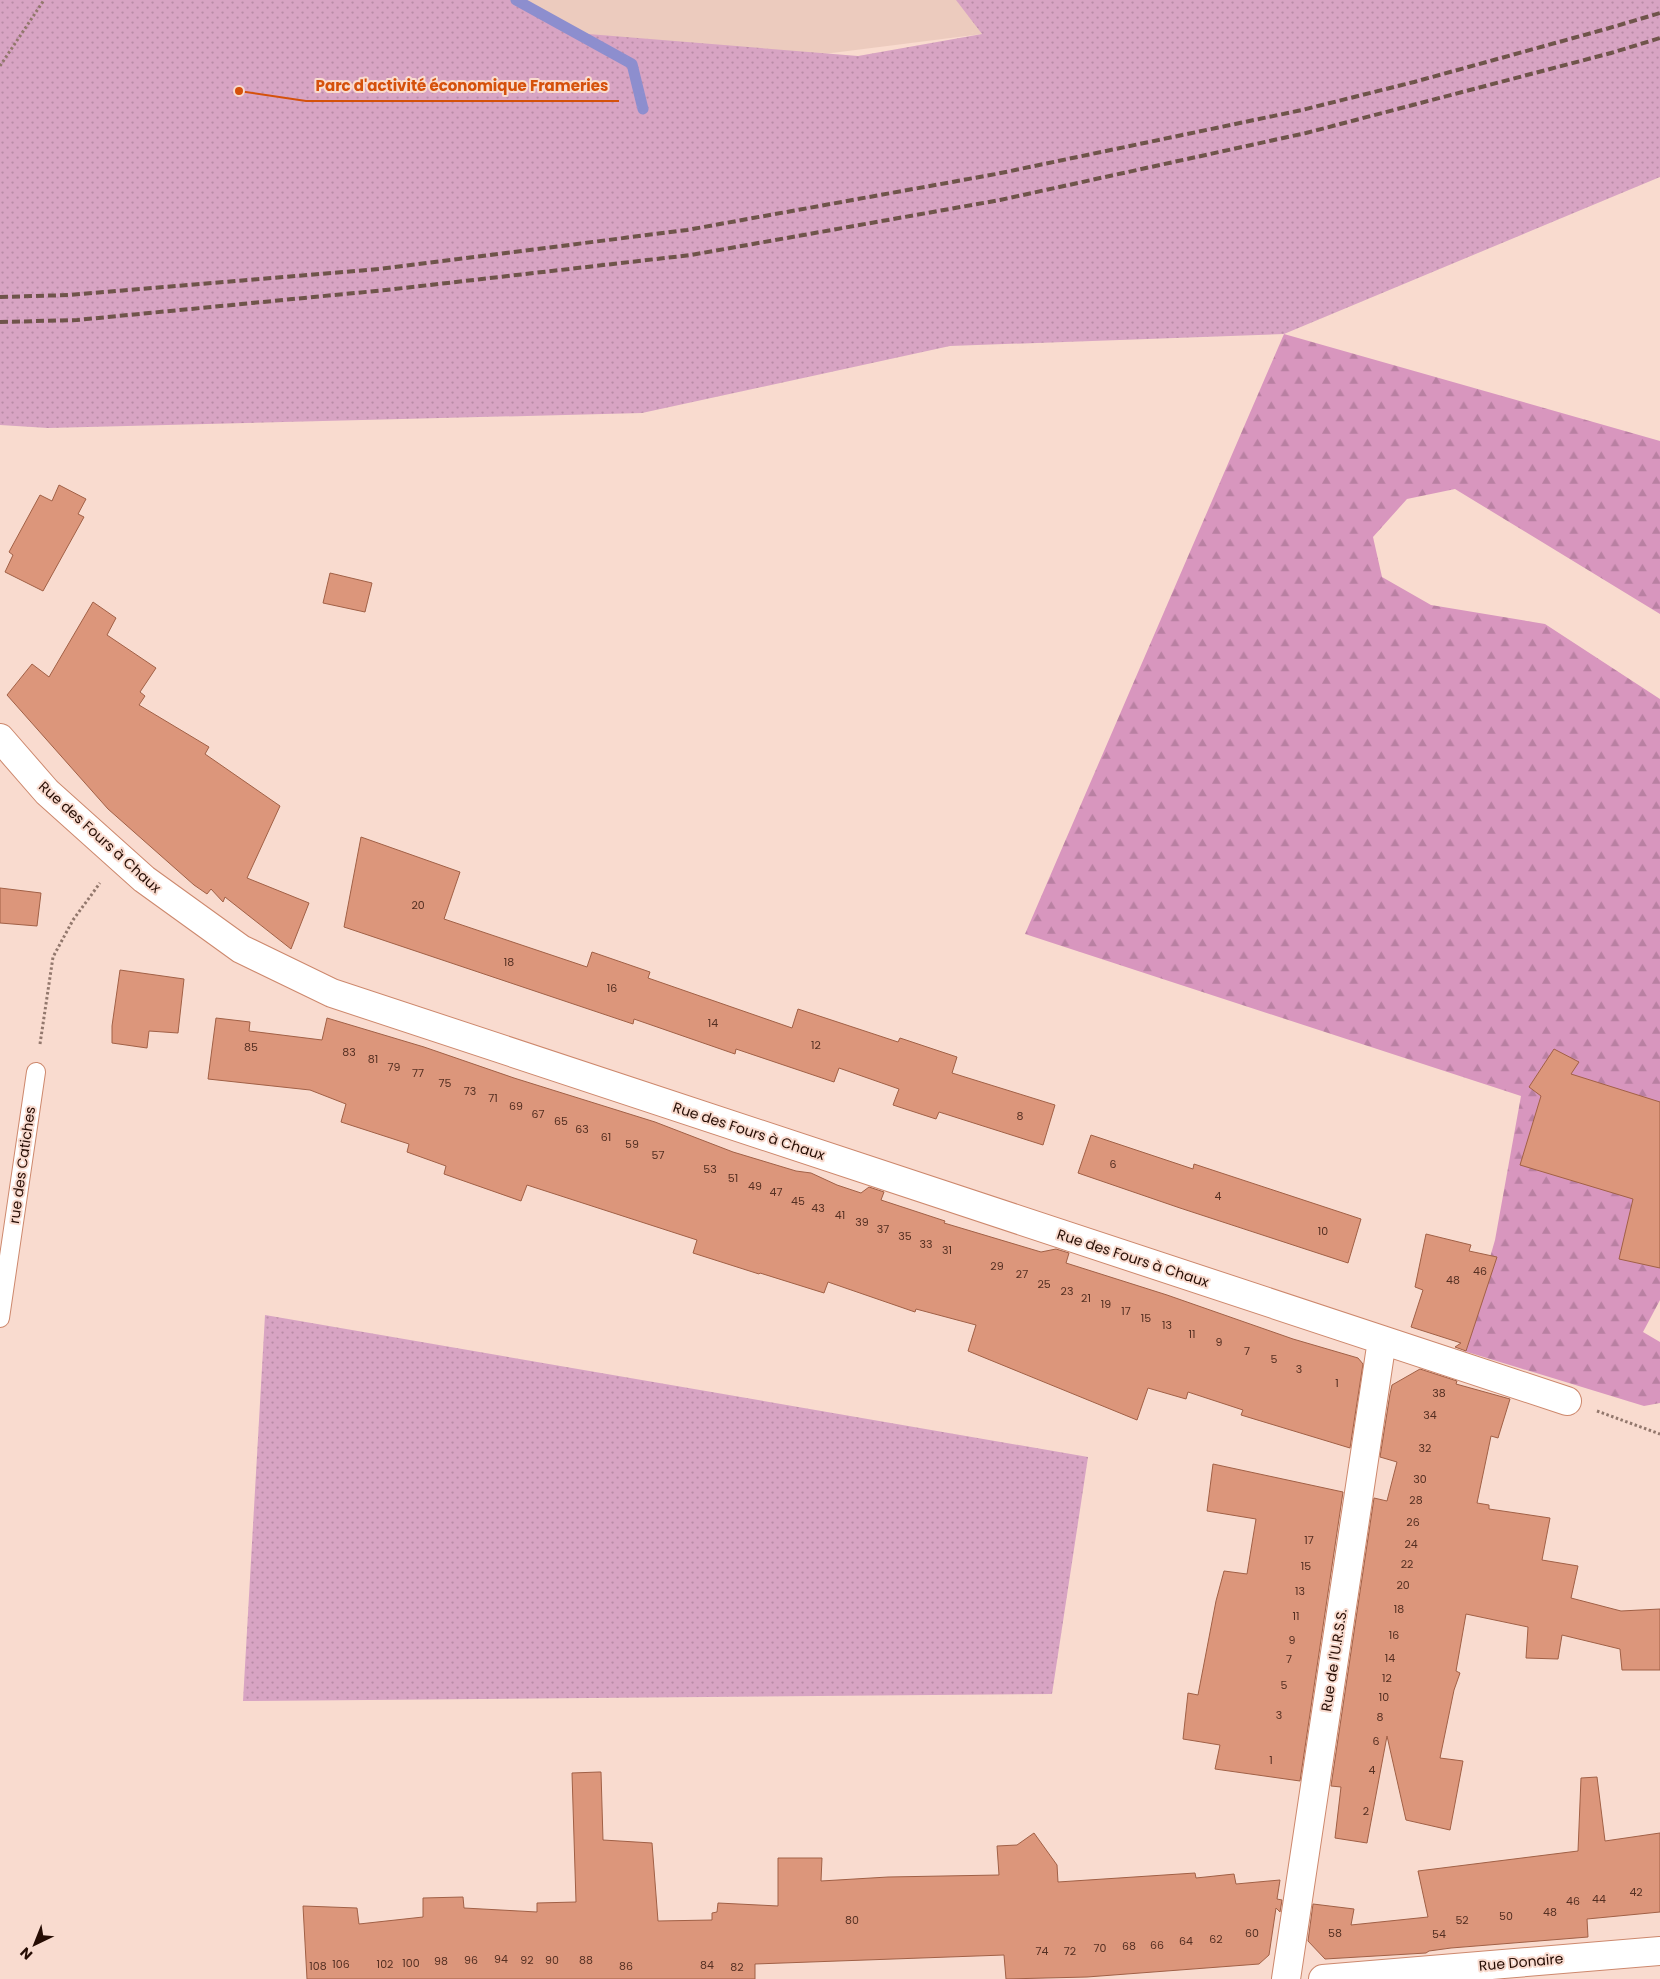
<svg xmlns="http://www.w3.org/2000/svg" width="1660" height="1979" font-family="Poppins,sans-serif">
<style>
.built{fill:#eccbbe}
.grass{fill:url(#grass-dots)}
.forest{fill:url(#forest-firs)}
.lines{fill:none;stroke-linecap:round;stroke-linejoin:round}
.stream{stroke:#8d8ece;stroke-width:11}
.building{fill:#dc967b;stroke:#a16046}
.service-casing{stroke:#cd886d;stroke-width:20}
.minor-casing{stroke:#cd886d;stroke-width:30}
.path{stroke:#92776c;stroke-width:3;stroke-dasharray:2.5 2.5;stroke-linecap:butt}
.service{stroke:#fff;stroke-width:18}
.minor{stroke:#fff;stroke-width:28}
.rail{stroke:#6f544a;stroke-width:4;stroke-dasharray:8 4;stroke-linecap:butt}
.labels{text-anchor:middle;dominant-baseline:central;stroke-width:4;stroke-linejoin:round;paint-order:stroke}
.number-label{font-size:11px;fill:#542f22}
.street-label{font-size:14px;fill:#260d04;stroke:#f9dbcf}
.leader{fill:none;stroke:#d5510b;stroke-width:2}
.callout-dot{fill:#d5510b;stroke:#f9dbcf;stroke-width:2}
.callout-label{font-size:15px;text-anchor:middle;font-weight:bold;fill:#d5510b;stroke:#f9dbcf;stroke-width:4;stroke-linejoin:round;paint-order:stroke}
</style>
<defs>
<pattern id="grass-dots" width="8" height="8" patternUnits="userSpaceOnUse" patternTransform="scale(1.25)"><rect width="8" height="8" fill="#d8a4c3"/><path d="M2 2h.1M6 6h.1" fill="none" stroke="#b98ca6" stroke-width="1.8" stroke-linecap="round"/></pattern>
<pattern id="forest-firs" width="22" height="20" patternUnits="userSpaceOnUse" patternTransform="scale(1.25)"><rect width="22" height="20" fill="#d896be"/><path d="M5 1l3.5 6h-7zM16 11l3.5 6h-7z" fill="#b980a2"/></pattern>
</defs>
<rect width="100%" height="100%" fill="#f9dbcf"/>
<!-- built -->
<path class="built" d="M0 0H958L982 34 824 54Z"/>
<!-- grass -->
<path class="grass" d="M0 0H516L576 33 858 56 982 34 956 0H1660V177L1284 334 950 346 642 413 48 428 0 425Z
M265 1315 1088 1457 1052 1694 243 1701Z"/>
<!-- forest -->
<path class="forest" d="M1284 334 1660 441V614L1455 489 1407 499 1373 537 1382 577 1431 605 1545 624 1660 699V1300L1643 1332 1660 1342V1403L1644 1406 1464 1351 1466 1341 1495 1240 1521 1096 1025 934Z"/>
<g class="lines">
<!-- stream -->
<path class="stream" d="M516 0 632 64 643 109"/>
</g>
<!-- building -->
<path class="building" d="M59 485 86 499 78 514 84 517 43 591 5 572 13 555 9 552 40 495 52 501Z
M330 573 372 583 365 612 323 603Z
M93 602 116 618 107 635 156 668 140 692 145 696 139 705 209 747 205 754 280 806 247 878 309 903 291 949 225 897 223 902 211 889 207 894 194 885 108 809 7 695 32 664 49 677Z
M361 837 460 872 444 919 587 967 592 952 650 972 648 978 792 1028 798 1009 898 1042 900 1038 957 1057 952 1073 1055 1105 1043 1145 939 1112 936 1119 893 1105 899 1089 839 1068 834 1082 736 1049 735 1054 634 1019 633 1024 344 927Z
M0 888 41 893 37 926 0 923Z
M120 970 184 979 178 1033 149 1031 147 1048 112 1043V1026Z
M216 1018 250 1022 249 1031 322 1040 327 1018 424 1047 514 1078 655 1122 733 1152 796 1171 811 1173 837 1185 861 1193 869 1187 884 1192 881 1200 945 1221 944 1223 1041 1252 1056 1249 1069 1253 1066 1263 1167 1295 1293 1339 1358 1358 1363 1364 1350 1448 1241 1415 1243 1410 1188 1392 1186 1399 1148 1388 1137 1420 968 1351 976 1325 916 1309 915 1312 828 1282 824 1293 760 1273 759 1274 693 1253 697 1240 527 1185 521 1201 444 1174 446 1166 407 1152 409 1144 341 1122 346 1104 310 1090 208 1079Z
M1554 1049 1579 1062 1571 1074 1660 1102V1268L1619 1259 1633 1199 1520 1165 1541 1096 1529 1087Z
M1091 1135 1193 1169 1194 1164 1361 1219 1348 1263 1180 1208 1078 1173Z
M1426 1234 1471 1245 1469 1251 1497 1257 1466 1351 1455 1347 1461 1343 1411 1327 1423 1290 1415 1287Z
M1420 1369 1457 1381 1456 1384 1510 1399 1498 1438 1491 1436 1477 1503 1489 1505V1509L1550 1518 1542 1560 1578 1566 1571 1598 1621 1611 1660 1609V1670H1622L1620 1649 1562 1635 1558 1659 1526 1658 1528 1627 1466 1614 1456 1671 1460 1673 1454 1690 1440 1758 1463 1761 1450 1830 1406 1820 1387 1736 1367 1843 1335 1838 1341 1787 1331 1786 1374 1498 1387 1501 1397 1462 1380 1457 1390 1394 1392 1385Z
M1213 1464 1343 1492 1300 1781 1215 1769 1220 1745 1183 1739 1188 1693 1198 1695 1216 1601 1224 1571 1247 1574 1256 1519 1207 1511Z
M599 1772H601L603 1840 652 1843 658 1921 712 1920V1913L717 1912 718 1903 778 1906V1858H822L821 1881 888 1877 999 1875 997 1846 1017 1845 1034 1833 1057 1865 1058 1882 1195 1873 1196 1878 1234 1874 1236 1884 1280 1880 1277 1899 1282 1900 1280 1912 1276 1908 1269 1955 1259 1964 1087 1977 1006 1979 1004 1955 755 1964V1979H307L303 1906 357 1908 359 1924 423 1917V1898L463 1897 464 1908 537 1912V1903L576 1902 572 1773Z
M1597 1777 1605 1841 1660 1833V1912L1587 1919 1588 1937 1451 1948 1429 1951 1426 1953 1325 1959 1308 1941 1313 1904 1354 1909 1351 1925 1428 1917 1418 1871 1578 1851 1581 1778Z"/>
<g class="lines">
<!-- service casing -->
<g class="service-casing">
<path id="service" d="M0 1318 36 1072"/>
</g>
<!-- minor casing -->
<g class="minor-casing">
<path id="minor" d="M0 738 47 792 144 879 241 949 332 993 1567 1401
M1286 1979 1382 1340
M1323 1979 1660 1951"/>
</g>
<!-- path -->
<path class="path" d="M0 66 44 0
M40 1044 53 957 73 920 100 883
M1597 1411 1660 1434"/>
<!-- service -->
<use href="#service" class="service"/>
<!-- minor -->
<use href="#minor" class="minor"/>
<!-- rail -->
<path class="rail" d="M0 297 69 295 379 269 687 230 996 174 1302 110 1414 82 1606 29 1660 13
M0 322 77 320 386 290 691 255 1000 200 1306 133 1611 53 1660 38"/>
</g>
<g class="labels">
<!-- number labels -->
<g class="number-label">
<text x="418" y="905">20</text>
<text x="509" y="962">18</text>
<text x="612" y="988">16</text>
<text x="713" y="1023">14</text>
<text x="816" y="1045">12</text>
<text x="251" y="1047">85</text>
<text x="349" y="1052">83</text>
<text x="373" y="1059">81</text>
<text x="394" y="1067">79</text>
<text x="418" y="1073">77</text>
<text x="445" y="1083">75</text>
<text x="470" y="1091">73</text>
<text x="493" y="1098">71</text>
<text x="516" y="1106">69</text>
<text x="538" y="1114">67</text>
<text x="1020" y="1116">8</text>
<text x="561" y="1121">65</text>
<text x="582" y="1129">63</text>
<text x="606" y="1137">61</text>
<text x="632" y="1144">59</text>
<text x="658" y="1155">57</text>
<text x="1113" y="1164">6</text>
<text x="710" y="1169">53</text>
<text x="733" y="1178">51</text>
<text x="755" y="1186">49</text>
<text x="776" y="1192">47</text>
<text x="1218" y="1196">4</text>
<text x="798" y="1201">45</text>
<text x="818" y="1208">43</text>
<text x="840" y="1215">41</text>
<text x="862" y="1222">39</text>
<text x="883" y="1229">37</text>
<text x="1323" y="1231">10</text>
<text x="905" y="1236">35</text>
<text x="926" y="1244">33</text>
<text x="947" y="1250">31</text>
<text x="997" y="1266">29</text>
<text x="1480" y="1271">46</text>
<text x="1022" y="1274">27</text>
<text x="1453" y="1280">48</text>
<text x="1044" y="1284">25</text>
<text x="1067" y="1291">23</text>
<text x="1086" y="1298">21</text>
<text x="1106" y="1304">19</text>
<text x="1126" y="1311">17</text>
<text x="1146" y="1318">15</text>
<text x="1167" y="1325">13</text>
<text x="1192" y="1334">11</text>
<text x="1219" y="1342">9</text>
<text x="1247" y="1351">7</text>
<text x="1274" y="1359">5</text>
<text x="1299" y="1369">3</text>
<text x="1337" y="1383">1</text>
<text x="1439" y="1393">38</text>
<text x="1430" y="1415">34</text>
<text x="1425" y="1448">32</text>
<text x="1420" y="1479">30</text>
<text x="1416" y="1500">28</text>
<text x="1413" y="1522">26</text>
<text x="1309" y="1540">17</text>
<text x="1411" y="1544">24</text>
<text x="1407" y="1564">22</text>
<text x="1306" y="1566">15</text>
<text x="1403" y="1585">20</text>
<text x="1300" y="1591">13</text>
<text x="1399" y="1609">18</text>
<text x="1296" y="1616">11</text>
<text x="1394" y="1635">16</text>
<text x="1292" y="1640">9</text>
<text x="1390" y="1658">14</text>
<text x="1289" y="1659">7</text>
<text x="1387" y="1678">12</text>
<text x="1284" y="1685">5</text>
<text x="1384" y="1697">10</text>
<text x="1279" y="1715">3</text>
<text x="1380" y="1717">8</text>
<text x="1376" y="1741">6</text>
<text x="1271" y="1760">1</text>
<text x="1372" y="1770">4</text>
<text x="1366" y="1811">2</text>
<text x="1636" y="1892">42</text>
<text x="1599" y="1899">44</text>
<text x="1573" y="1901">46</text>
<text x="1550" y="1912">48</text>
<text x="1506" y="1916">50</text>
<text x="852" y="1920">80</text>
<text x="1462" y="1920">52</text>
<text x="1252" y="1933">60</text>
<text x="1335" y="1933">58</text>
<text x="1439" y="1934">54</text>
<text x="1216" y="1939">62</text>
<text x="1186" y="1941">64</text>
<text x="1157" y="1945">66</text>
<text x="1129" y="1946">68</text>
<text x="1100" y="1948">70</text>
<text x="1042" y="1951">74</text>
<text x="1070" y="1951">72</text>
<text x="501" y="1959">94</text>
<text x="471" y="1960">96</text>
<text x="527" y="1960">92</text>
<text x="552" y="1960">90</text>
<text x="586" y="1960">88</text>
<text x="441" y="1961">98</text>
<text x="411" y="1963">100</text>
<text x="341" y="1964">106</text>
<text x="385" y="1964">102</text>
<text x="707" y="1965">84</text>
<text x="318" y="1966">108</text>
<text x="626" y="1966">86</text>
<text x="737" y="1967">82</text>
</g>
<!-- street labels -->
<g class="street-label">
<text transform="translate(100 837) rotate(42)">Rue des Fours à Chaux</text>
<text transform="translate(749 1131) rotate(18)">Rue des Fours à Chaux</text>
<text transform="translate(22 1165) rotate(-82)">rue des Catiches</text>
<text transform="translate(1133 1258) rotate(18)">Rue des Fours à Chaux</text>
<text transform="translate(1334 1660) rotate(-81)">Rue de l'U.R.S.S.</text>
<text transform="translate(1521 1962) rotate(-5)">Rue Donaire</text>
</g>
</g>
<!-- callouts -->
<path class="leader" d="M239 91L306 101H619"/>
<circle class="callout-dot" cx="239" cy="91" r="5"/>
<g class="callout-label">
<text x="462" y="91">Parc d'activité économique Frameries</text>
</g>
<!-- north arrow -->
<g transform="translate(35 1944) rotate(223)" stroke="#f9dbcf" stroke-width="4" paint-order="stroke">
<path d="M0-4L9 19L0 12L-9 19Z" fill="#260d04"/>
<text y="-8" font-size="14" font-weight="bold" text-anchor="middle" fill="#260d04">N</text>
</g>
</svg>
